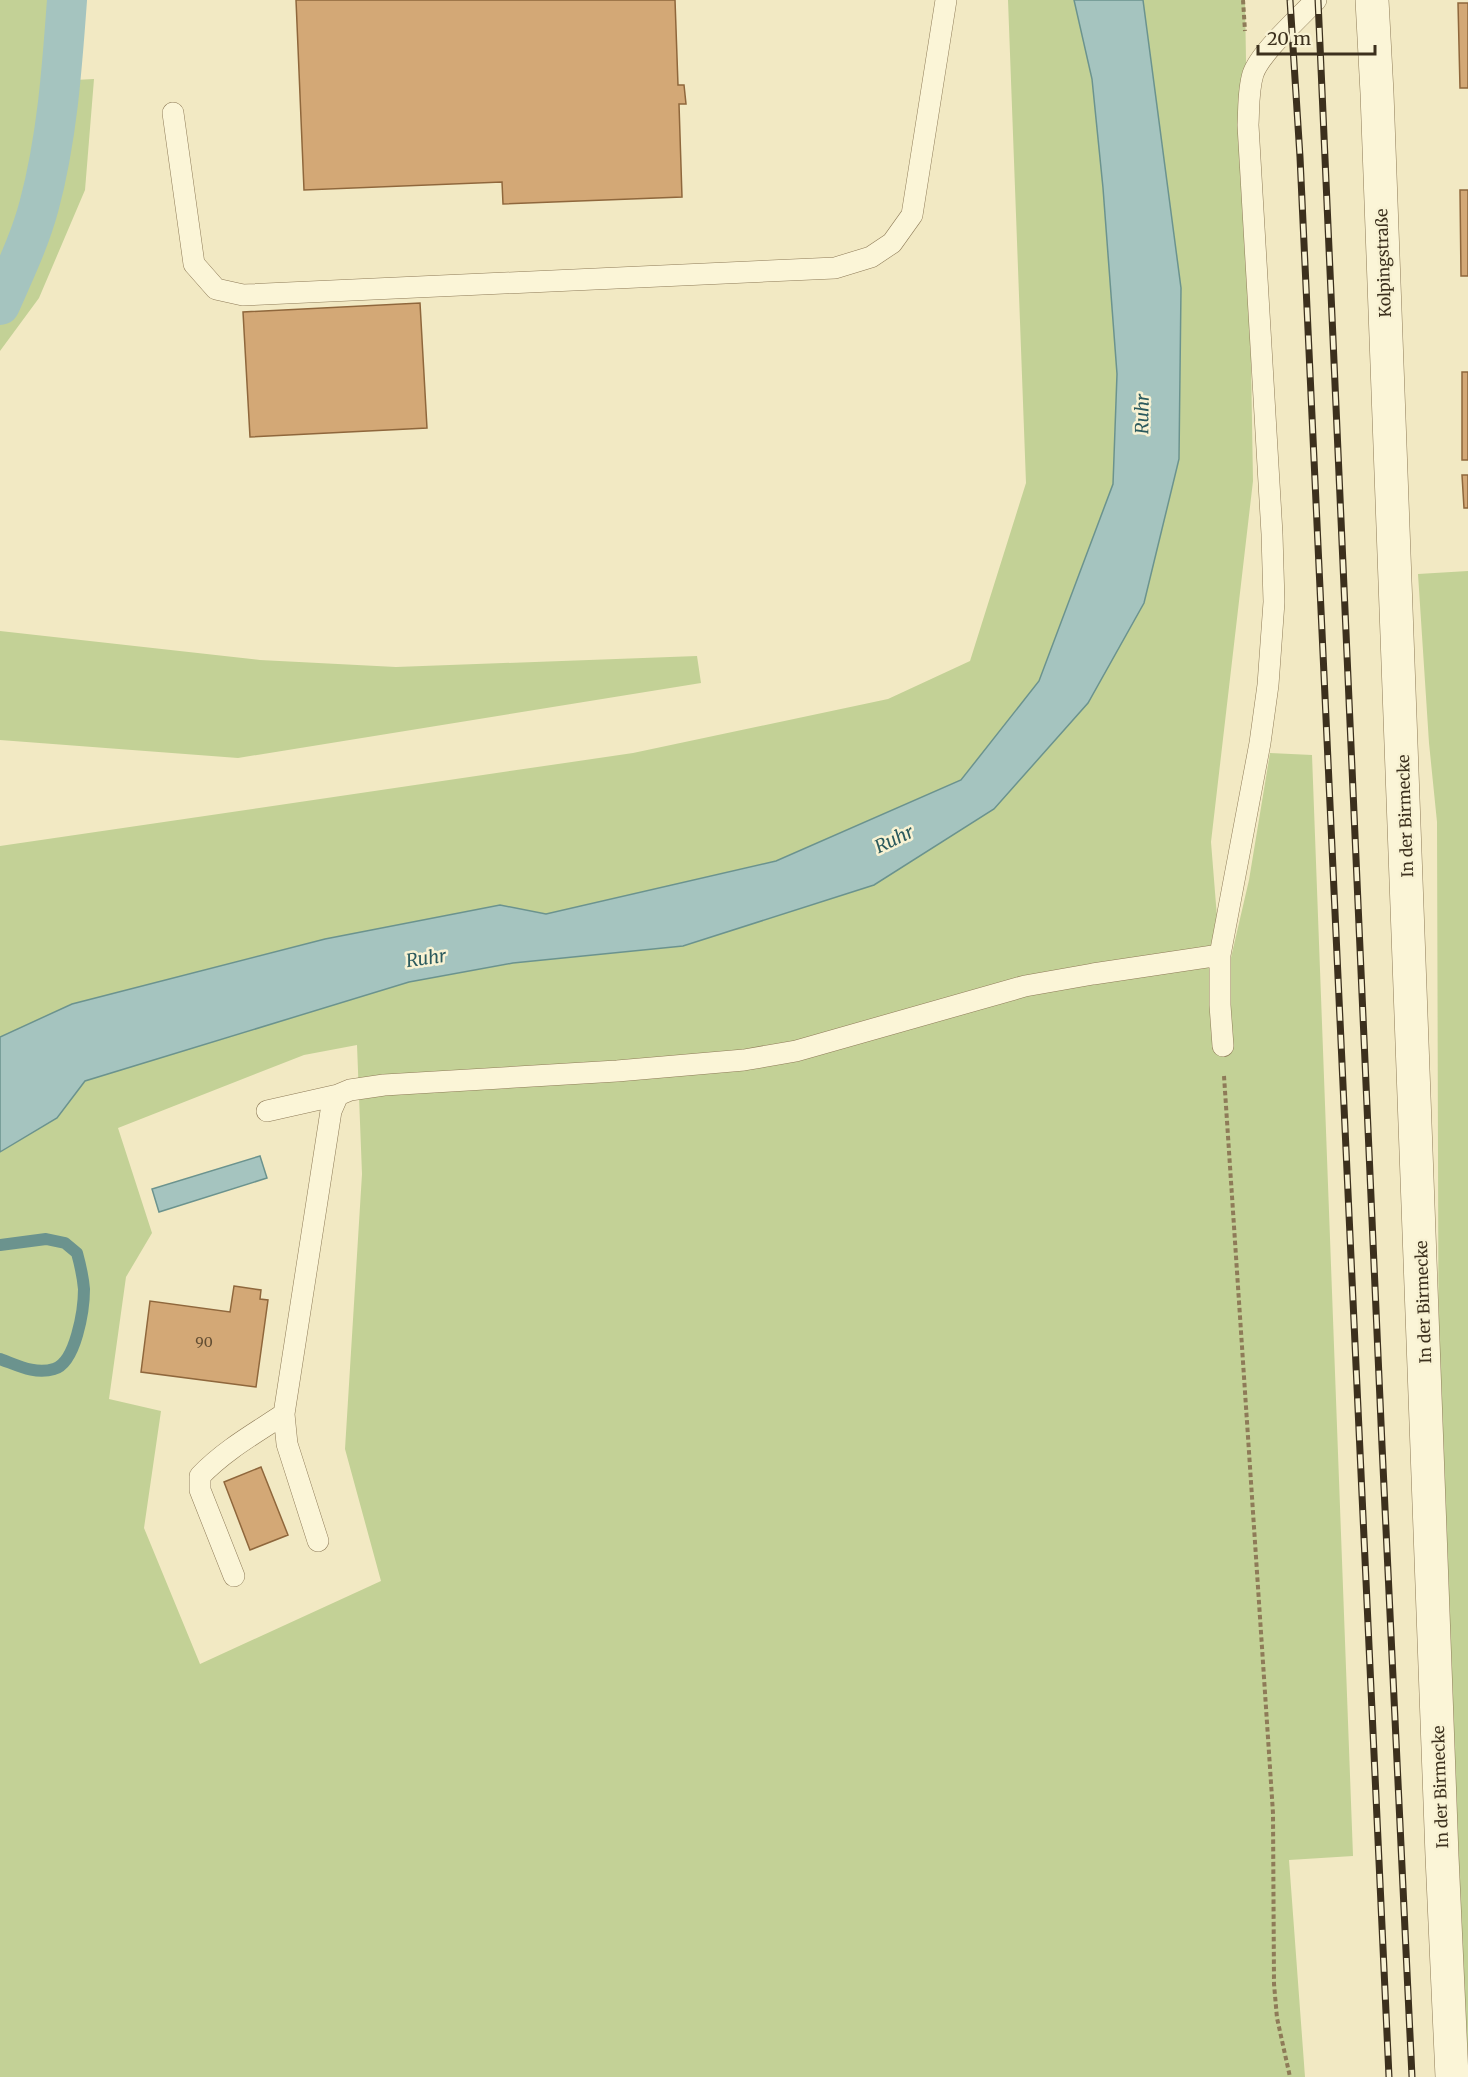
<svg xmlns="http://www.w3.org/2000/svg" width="1468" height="2077" font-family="Merriweather,serif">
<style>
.green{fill:#c3d196;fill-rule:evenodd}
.water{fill:#a5c4bf;stroke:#6b938e;stroke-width:1.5}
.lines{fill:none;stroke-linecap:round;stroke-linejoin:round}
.stream{stroke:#6b938e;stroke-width:12}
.canal{stroke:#a5c4bf;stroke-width:40}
.building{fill:#d3a876;stroke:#8f673c;stroke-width:1.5}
.service-casing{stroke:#8e7b58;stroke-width:22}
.minor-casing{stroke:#8e7b58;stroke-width:34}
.path{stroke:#8e7b58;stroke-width:4;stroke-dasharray:4.5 3;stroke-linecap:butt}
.service{stroke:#fbf5d7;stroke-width:21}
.minor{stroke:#fbf5d7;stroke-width:33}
.rail-casing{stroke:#3c301d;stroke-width:7}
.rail{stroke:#f8f2d3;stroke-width:4.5;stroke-dasharray:14;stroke-linecap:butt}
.labels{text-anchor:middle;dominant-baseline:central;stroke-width:5;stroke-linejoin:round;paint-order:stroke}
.number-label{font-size:14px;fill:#624e33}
.street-label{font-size:16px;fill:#3c301d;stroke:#f8f2d3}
.water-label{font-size:18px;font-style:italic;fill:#2b5a5d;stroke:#f8f2d3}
</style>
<rect width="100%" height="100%" fill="#f2e9c3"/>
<!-- green -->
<path class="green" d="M0 0H55L30 204 53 207 75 80 94 79 85 190 39 298 0 351Z
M1008 0H1074L1092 79 1103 188 1117 374 1113 484 1039 681 961 780 776 861 546 914 500 905 325 939 72 1004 0 1037V846L633 753 888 699 970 661 1026 483Z
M1143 0H1245L1253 481 1211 842 1223 992 1249 880 1270 753 1312 755 1353 1856 1289 1860 1305 2077H0V1152L57 1118 84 1081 409 982 513 963 683 946 874 885 1144 603 1179 459 1181 288ZM357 1045 362 1174 345 1449 381 1581 200 1664 144 1528 161 1411 109 1399 126 1277 152 1233 118 1128 304 1055Z
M1468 571V2077L1439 1487 1437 822 1429 743 1418 574Z
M0 631 260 660 396 667 697 656 701 683 238 758 0 740Z"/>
<!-- water -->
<path class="water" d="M1074 0H1143L1181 288 1179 459 1144 603 1088 703 994 809 874 885 683 946 513 963 409 982 85 1081 57 1118 0 1152V1037L72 1004 325 939 500 905 546 914 776 861 961 780 1039 681 1113 484 1117 374 1103 188 1092 79Z
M260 1156 267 1178 159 1212 152 1189Z"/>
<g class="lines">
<!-- stream -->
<path class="stream" d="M0 1245 46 1239 65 1243 77 1253C80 1264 83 1277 84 1289 84 1309 76 1363 54 1369 35 1375 17 1365 0 1359"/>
<!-- canal -->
<path class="canal" d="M0 305C14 273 30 240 39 206 57 139 62 69 67 0"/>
</g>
<!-- building -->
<path class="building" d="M296 0H675L678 85H684L686 104H679L682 197 503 204 502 182 304 190Z
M1458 3H1468V88H1460Z
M1460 190H1468V276H1461Z
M420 303 427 428 250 437 243 312Z
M1462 372H1468V460H1462Z
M1462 475H1468V508H1464Z
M234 1286 261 1290 260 1299 268 1300 256 1387 141 1372 150 1301 230 1312Z
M261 1467 288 1535 250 1550 224 1482Z"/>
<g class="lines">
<!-- service casing -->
<g class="service-casing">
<path id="service" d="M173 113 194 264 216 289 243 295 835 268 871 257 892 243 912 215 946 0
M1223 1046 1220 1005V955L1260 743 1268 685 1274 602 1272 534 1248 125C1249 109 1248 90 1253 74 1260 53 1299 18 1316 0
M267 1111 338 1095
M318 1541 287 1444 284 1414 331 1111 338 1095 350 1090 384 1085 617 1071 744 1060 796 1051 1025 986 1093 974 1220 955
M234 1576 200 1490V1476C225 1450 254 1434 284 1414"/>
</g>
<!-- minor casing -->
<g class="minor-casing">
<path id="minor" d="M1372 0 1377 93 1442 1856 1452 2077"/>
</g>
<!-- path -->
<path class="path" d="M1243 0 1245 31
M1224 1076 1273 1813 1274 1984 1277 2018 1290 2077"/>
<!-- service -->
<use href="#service" class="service"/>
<!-- minor -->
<use href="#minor" class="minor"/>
<!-- rail casing -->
<g class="rail-casing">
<path id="rail" d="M1290 0 1300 157 1389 2077
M1318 0 1382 1445 1412 2077"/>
</g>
<!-- rail -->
<use href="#rail" class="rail"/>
</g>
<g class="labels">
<!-- number labels -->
<g class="number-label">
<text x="204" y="1342">90</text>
</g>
<!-- street labels -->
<g class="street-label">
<text transform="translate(1383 263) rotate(-92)">Kolpingstraße</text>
<text transform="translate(1405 816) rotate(-92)">In der Birmecke</text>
<text transform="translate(1423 1302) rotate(-92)">In der Birmecke</text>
<text transform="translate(1440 1787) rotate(-92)">In der Birmecke</text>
</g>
<!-- water labels -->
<g class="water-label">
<text transform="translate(1142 414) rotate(-89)">Ruhr</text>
<text transform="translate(894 839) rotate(-25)">Ruhr</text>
<text transform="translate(426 958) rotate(-8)">Ruhr</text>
</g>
</g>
<!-- scale -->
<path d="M1258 45v9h117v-9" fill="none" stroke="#3c301d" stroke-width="3"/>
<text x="1267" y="45" font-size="18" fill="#3c301d" stroke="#f8f2d3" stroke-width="4.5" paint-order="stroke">20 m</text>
</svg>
